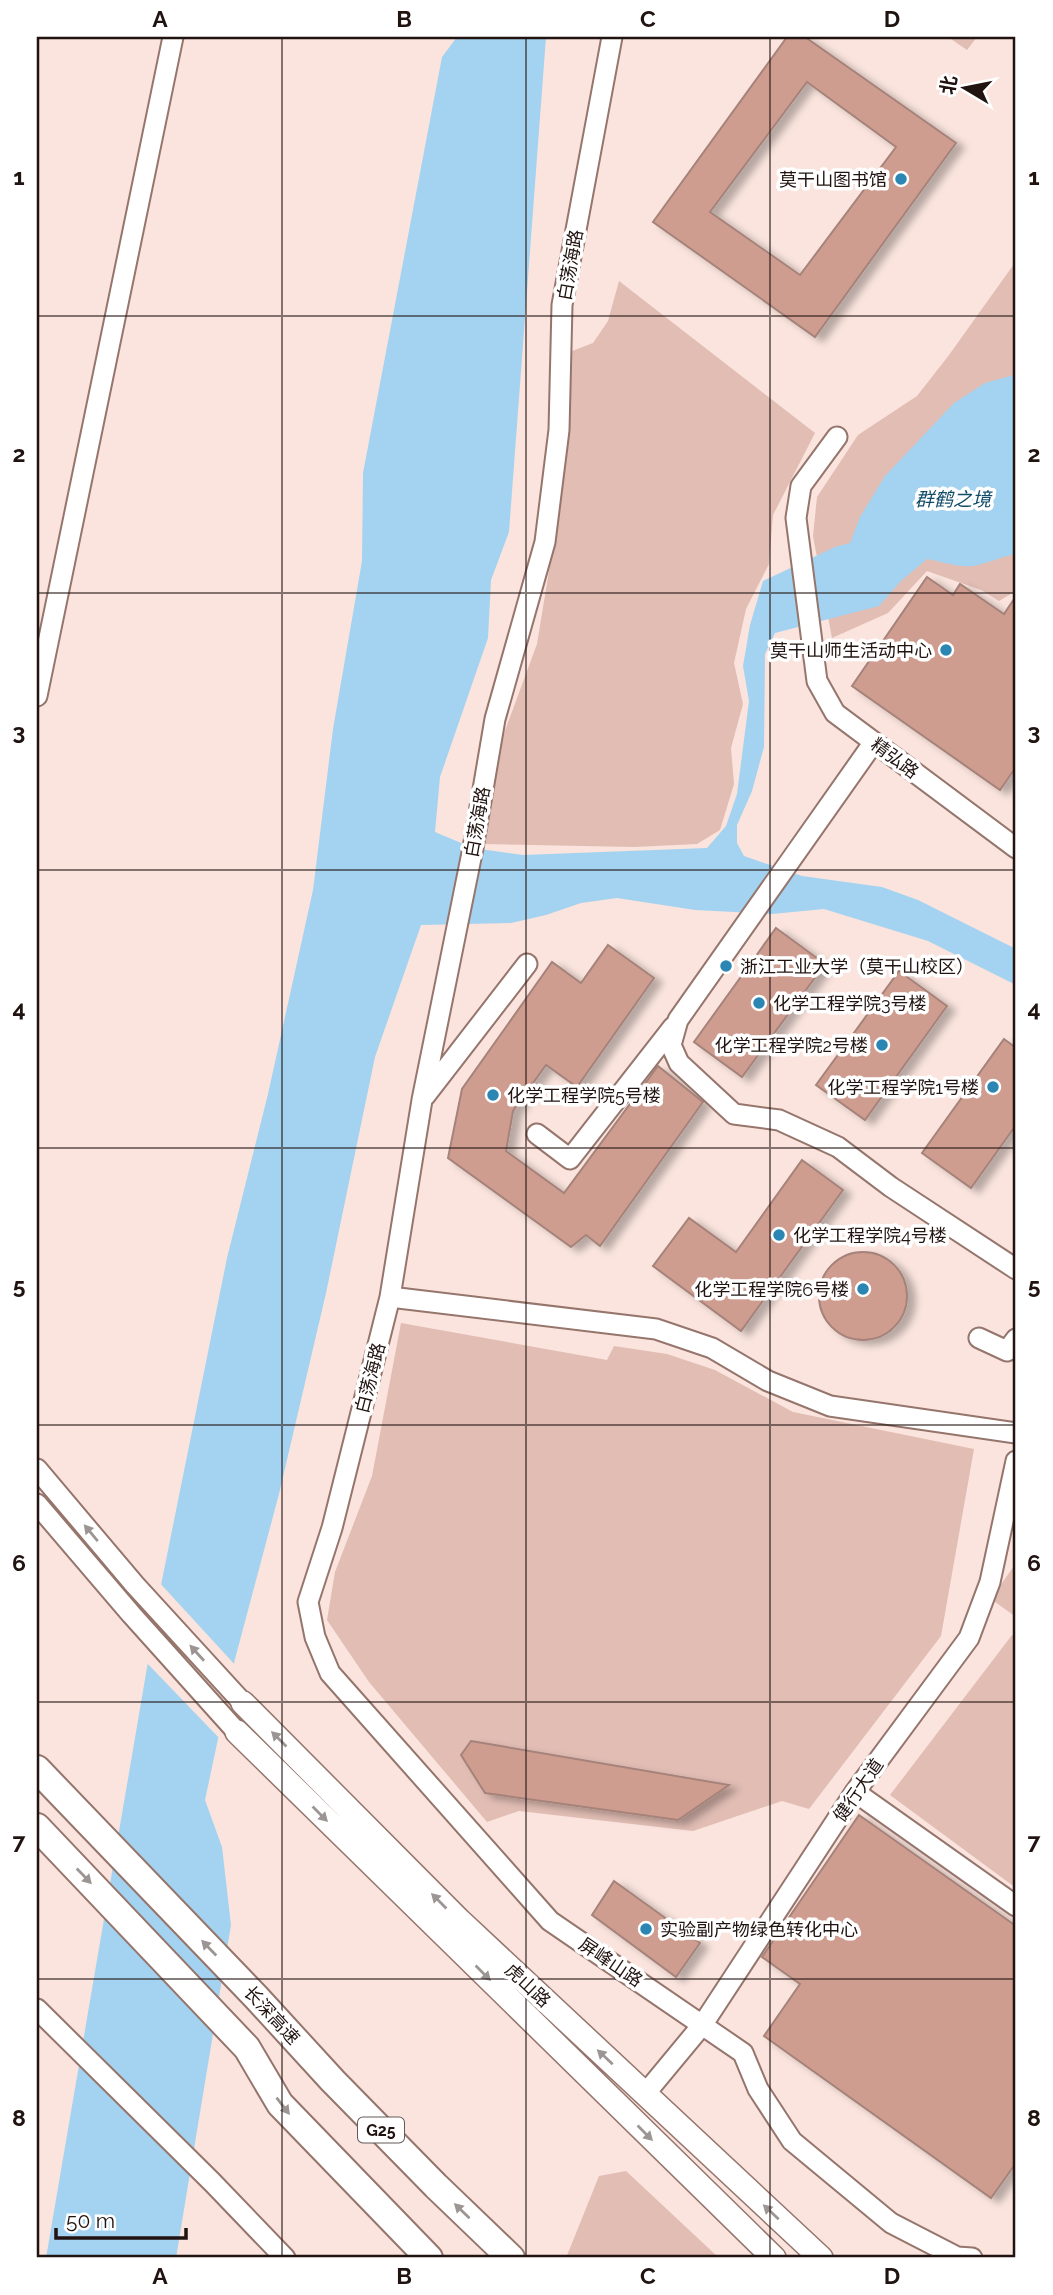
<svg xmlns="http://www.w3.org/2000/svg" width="1053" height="2295" font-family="Raleway,'Noto Sans SC',sans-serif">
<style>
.green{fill:#e1bdb4}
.water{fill:#a3d3f0}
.pier{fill:#fae4dd}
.building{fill:#cf9d8f;stroke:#a5837a;stroke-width:2;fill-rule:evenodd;filter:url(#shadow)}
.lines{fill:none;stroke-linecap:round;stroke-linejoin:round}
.minor-casing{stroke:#95756c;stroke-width:23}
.major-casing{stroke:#95756c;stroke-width:26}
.highway-casing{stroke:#95756c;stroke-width:30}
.minor{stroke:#fff;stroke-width:19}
.major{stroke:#fff;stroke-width:23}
.highway{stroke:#fff;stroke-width:26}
.oneway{fill:#9b9593}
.grid{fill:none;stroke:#201310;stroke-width:2;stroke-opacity:0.55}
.poi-dot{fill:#2b86b3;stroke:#fff;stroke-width:2.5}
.labels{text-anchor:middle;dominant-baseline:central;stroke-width:7;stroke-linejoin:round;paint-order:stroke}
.shield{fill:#fff;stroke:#635a58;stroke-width:2}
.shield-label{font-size:16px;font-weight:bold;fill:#201310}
.poi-label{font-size:18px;fill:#201310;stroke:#fff;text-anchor:end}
.street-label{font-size:18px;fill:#201310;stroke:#fff}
.water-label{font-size:19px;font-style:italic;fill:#114c69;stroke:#fff}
.neatline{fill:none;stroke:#201310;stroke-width:2.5}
.grid-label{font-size:23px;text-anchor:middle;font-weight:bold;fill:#201310}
</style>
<defs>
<filter id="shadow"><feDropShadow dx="8" dy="4.5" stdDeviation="3.5" flood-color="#0004"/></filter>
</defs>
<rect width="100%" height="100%" fill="#fae4dd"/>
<!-- green -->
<path class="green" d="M948 37H977L967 50Z
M1016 256V591L999 601 981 590 927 571 888 613 832 638 813 536 817 497 858 435 917 396 949 355 1014 264Z
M619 281 815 433 773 515 769 564 746 609 734 663 743 704 731 748 734 784 720 830 697 844 634 847 483 844 493 763 537 644 560 504 567 353 593 343 608 321Z
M401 1323 607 1360 614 1346 667 1354 715 1370 793 1412 974 1449 941 1636 809 1809 782 1801 693 1831 519 1811 487 1822 369 1682 327 1620 335 1572 372 1476Z
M1016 1563V1617L991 1599Z
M1012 1635 1016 1638V1888L890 1795Z
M626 2171 719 2258H566L599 2176Z"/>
<!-- water -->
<path class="water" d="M457 37H546L509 532 491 580 488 638 440 777 435 832 473 848 523 855 707 848 726 826 737 794 749 701 743 666 750 625 763 581 835 547 850 543 860 517 885 476 954 403 985 383 1014 375 1016 371V554C1003 556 991 562 978 565 962 569 943 562 927 559L901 581 879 606 775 633 765 654 764 747 752 791 737 825V843L744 856 802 876 882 887 918 900 1016 949V985L928 941 824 909 772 914 695 910 617 898 581 903 546 915 511 923 421 925 375 1057 326 1293 279 1494 235 1659 205 1800 222 1847 231 1925 176 2258H46L162 1580 227 1258 268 1094 313 890 333 729 362 561 363 473 442 57Z"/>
<!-- pier -->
<path class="pier" d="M158 1581 237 1667 221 1740 144 1660Z"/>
<!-- building -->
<path class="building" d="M787 37H805L956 143 815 337 653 222ZM807 82 896 147 800 275 710 212Z
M927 577 953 595 960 584 1004 614 1016 596V767L1000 790 852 686Z
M776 928 825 964 742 1077 694 1042Z
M608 945 654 978 577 1087 546 1065 513 1111 506 1151 564 1193 658 1066 703 1102 600 1246 586 1235 571 1247 448 1158 462 1089 552 962 581 983Z
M899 971 947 1006 865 1120 816 1085Z
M1004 1039 1016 1048V1125L971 1188 922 1153Z
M802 1160 843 1190 741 1331 653 1266 689 1218 736 1252Z
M819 1296a44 44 0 1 1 88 0a44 44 0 1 1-88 0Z
M471 1741 729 1785 678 1820 485 1793 461 1755Z
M859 1815 1016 1926V2163L991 2198 764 2036 800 1984 762 1957Z
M614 1881 700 1943 676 1977 592 1915Z"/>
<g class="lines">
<!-- minor casing -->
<g class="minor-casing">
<path id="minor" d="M612 37 562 305 559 430 545 542 495 719 473 848 422 1100 390 1297 332 1528 308 1602 315 1637 330 1673 550 1921 743 2053 758 2089 792 2141 891 2223 957 2257 972 2258
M837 437 801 486 796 518 817 681 835 713 1016 848
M37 696 173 37
M874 742 678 1020 671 1045 679 1063 734 1114 779 1120 838 1147 891 1187 1016 1269
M425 1096 527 964
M537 1134 570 1159 673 1027
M390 1297 656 1329 712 1348 768 1381 830 1406 1016 1433
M979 1338 1007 1351 1016 1339
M37 1469 135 1585 243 1703
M37 1504 131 1614 237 1732
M855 1792 1016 1906
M37 2009 212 2182 285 2258
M645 2094 703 2024 855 1792 969 1638 990 1582 1016 1461"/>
</g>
<!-- major casing -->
<g class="major-casing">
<path id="major" d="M243 1703 459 1920 821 2258
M237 1732 774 2258"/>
</g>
<!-- highway casing -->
<g class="highway-casing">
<path id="highway" d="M37 1769 256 1997 333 2081 436 2186 511 2258
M37 1827 247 2048 280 2104 429 2258"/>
</g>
<!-- minor -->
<use href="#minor" class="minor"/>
<!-- major -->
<use href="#major" class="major"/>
<!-- highway -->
<use href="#highway" class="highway"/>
</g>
<!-- one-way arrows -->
<defs><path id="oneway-solid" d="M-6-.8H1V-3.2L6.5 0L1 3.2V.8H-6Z" transform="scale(1.75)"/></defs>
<g class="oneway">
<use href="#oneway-solid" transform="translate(91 1533) rotate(-130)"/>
<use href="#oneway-solid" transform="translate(197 1653) rotate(-132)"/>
<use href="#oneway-solid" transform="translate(279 1739) rotate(-135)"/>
<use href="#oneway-solid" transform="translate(320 1814) rotate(45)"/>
<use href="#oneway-solid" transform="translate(84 1876) rotate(46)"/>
<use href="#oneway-solid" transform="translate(439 1901) rotate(-135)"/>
<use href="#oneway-solid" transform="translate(209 1948) rotate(-134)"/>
<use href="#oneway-solid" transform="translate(483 1973) rotate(45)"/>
<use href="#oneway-solid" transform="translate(605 2057) rotate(-137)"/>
<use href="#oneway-solid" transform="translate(283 2106) rotate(52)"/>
<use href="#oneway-solid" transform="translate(645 2133) rotate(45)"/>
<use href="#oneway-solid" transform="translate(462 2211) rotate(-136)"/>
<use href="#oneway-solid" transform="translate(771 2212) rotate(-137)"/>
</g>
<!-- grid -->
<path class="grid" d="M282 37V2258M526 37V2258M770 37V2258M37 316H1016M37 593H1016M37 870H1016M37 1148H1016M37 1425H1016M37 1702H1016M37 1979H1016"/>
<!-- markers -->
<g class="poi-dot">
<circle cx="901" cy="179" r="7"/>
<circle cx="946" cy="650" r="7"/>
<circle cx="726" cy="966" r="7"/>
<circle cx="759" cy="1003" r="7"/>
<circle cx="882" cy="1045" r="7"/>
<circle cx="993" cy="1087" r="7"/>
<circle cx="493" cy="1095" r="7"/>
<circle cx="779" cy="1235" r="7"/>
<circle cx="863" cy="1289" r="7"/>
<circle cx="646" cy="1929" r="7"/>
</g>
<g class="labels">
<!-- shield labels -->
<rect class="shield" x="358" y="2117.5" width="46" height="25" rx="5"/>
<g class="shield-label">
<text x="381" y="2130">G25</text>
</g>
<!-- poi labels -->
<g class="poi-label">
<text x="887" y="179">莫干山图书馆</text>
<text x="932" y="650">莫干山师生活动中心</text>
<text x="740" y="966" text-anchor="start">浙江工业大学（莫干山校区）</text>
<text x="773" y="1003" text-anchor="start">化学工程学院3号楼</text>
<text x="868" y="1045">化学工程学院2号楼</text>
<text x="979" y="1087">化学工程学院1号楼</text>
<text x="507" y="1095" text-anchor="start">化学工程学院5号楼</text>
<text x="793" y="1235" text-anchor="start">化学工程学院4号楼</text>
<text x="849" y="1289">化学工程学院6号楼</text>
<text x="660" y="1929" text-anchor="start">实验副产物绿色转化中心</text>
</g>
<!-- street labels -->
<g class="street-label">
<text transform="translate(570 265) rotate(-80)">白荡海路</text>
<text transform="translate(895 758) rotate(37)">精弘路</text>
<text transform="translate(477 822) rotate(-80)">白荡海路</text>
<text transform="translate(370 1378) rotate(-76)">白荡海路</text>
<text transform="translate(858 1790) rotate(-55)">健行大道</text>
<text transform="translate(611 1962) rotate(34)">屏峰山路</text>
<text transform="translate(528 1985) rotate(43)">虎山路</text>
<text transform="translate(272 2015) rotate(47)">长深高速</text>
</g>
<!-- water labels -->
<g class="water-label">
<text x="953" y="499">群鹤之境</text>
</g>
</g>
<!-- border -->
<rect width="1053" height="2295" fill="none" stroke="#ffffff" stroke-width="77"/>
<!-- north arrow -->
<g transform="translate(965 88) rotate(280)" stroke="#ffffff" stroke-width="5" paint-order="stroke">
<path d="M0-5L12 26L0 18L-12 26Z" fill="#201310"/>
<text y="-10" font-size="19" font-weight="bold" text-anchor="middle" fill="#201310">北</text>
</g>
<!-- scale -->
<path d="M56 2228v10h130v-10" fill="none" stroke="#201310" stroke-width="3.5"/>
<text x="66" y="2228" font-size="21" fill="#201310" stroke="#ffffff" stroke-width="5" paint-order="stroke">50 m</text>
<rect x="38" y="38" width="976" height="2218" class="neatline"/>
<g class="grid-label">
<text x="160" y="27">A</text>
<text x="404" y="27">B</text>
<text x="648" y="27">C</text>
<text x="892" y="27">D</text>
<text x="19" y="185">1</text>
<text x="1034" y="185">1</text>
<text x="19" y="462">2</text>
<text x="1034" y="462">2</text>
<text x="19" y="740">3</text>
<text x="1034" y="740">3</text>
<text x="19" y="1017">4</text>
<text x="1034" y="1017">4</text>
<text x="19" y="1294">5</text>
<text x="1034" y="1294">5</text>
<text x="19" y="1571">6</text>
<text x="1034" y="1571">6</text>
<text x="19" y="1849">7</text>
<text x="1034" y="1849">7</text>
<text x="19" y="2126">8</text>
<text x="1034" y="2126">8</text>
<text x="160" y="2284">A</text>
<text x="404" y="2284">B</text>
<text x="648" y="2284">C</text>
<text x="892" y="2284">D</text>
</g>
</svg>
